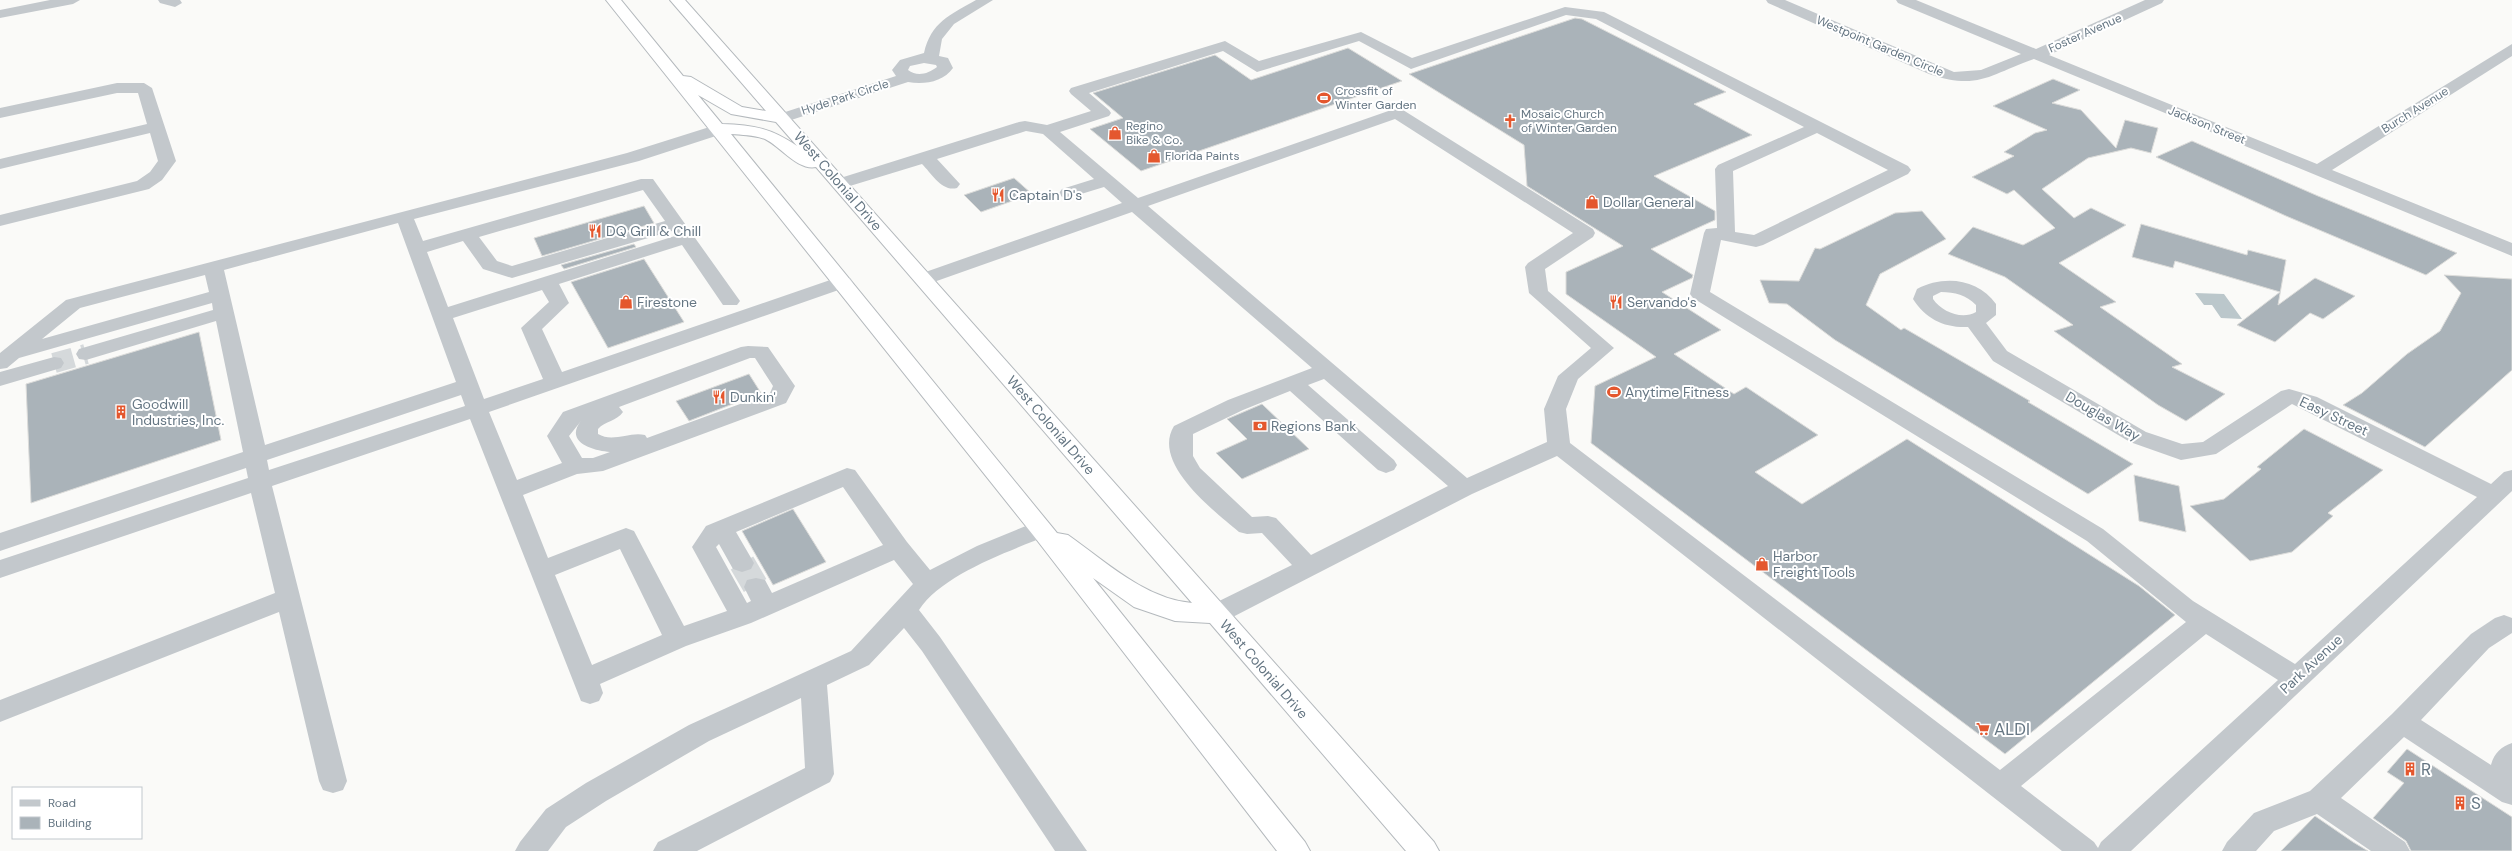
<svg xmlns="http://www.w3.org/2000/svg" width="2512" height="851" font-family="'DM Sans',sans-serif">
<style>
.water{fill:#bbc7cb}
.building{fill:#aab3b9;stroke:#dcdcda}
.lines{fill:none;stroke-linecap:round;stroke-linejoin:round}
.minor-tunnel-far1{stroke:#d5d9db;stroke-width:20;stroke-dasharray:20 10;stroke-linecap:butt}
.minor-tunnel{stroke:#d5d9db;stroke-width:26;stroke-dasharray:26 13;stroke-linecap:butt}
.highway-casing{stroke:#b4b9bd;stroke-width:2}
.minor{fill:#c3c8cc;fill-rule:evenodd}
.highway{fill:#fff;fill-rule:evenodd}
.labels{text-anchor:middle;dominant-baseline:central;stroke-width:4;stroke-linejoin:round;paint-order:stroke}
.far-street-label{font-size:12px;fill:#657683;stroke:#fff}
.far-poi-label{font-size:12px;fill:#657683;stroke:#fff;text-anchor:start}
.street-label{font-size:14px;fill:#657683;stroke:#fff}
.poi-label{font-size:14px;fill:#657683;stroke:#fff;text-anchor:start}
.near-poi-label{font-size:17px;fill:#657683;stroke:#fff;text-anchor:start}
</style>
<rect width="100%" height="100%" fill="#fafaf8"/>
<!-- water -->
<path class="water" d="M2195 293 2224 294 2242 319 2221 318 2212 305H2204Z"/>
<!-- building -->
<path class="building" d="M1575 18 1582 19 1726 92 1694 104 1752 135 1654 176 1715 211V220L1651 249 1693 275 1692 278 1662 292 1721 330 1674 354 1734 394 1746 387 1818 435 1755 472 1802 504 1907 439 2139 586 2175 615 2005 754 1591 443 1595 386 1656 357 1566 294V272L1623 246 1527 186 1524 145 1409 74Z
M1348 48 1402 81 1141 171 1090 129 1123 118 1093 93 1215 55 1251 80Z
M2053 79 2080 90 2052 103 2081 110 2116 148 2125 120 2158 128 2151 153 2131 148 2088 158 2042 189 2074 218 2091 208 2126 225 2059 263 2116 302 2100 307 2182 364 2172 367 2225 394 2186 421 2158 405 2054 331 2073 325 2005 277 1948 254 1973 227 2023 245 2055 228 2014 190 2007 194 1972 177 2014 156 2004 152 2035 133 2047 130 1993 106Z
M2192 141 2318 196 2457 253 2426 275 2286 216 2156 157Z
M1014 178 1032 194 981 212 964 195Z
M644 206 654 223 542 256 534 238Z
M1922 211 1946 239 1880 274 1866 305 1901 330 1904 328 2030 401 2028 402 2133 464 2088 494 1835 340 1787 304 1769 303 1760 280 1799 281 1815 248 1820 249 1895 213Z
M2141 224 2247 255 2248 250 2286 260 2278 305 2315 278 2355 296 2323 319 2310 313 2275 342 2237 325 2280 292 2175 261 2173 268 2132 257Z
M634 244 636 247 564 269 561 265Z
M644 259 684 322 608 348 571 282Z
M2444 275 2512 279V370L2425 447 2343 405 2362 393 2407 354 2440 331 2461 293Z
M199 332 221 440 31 503 26 384Z
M749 374 761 393 689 421 676 401Z
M1262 404 1309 449 1242 479 1216 453 1247 439 1227 419Z
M2304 429 2383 470 2328 513 2333 516 2292 552 2250 561 2190 506 2224 499 2261 469 2257 467Z
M2134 475 2179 486 2186 532 2139 521Z
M793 509 826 562 773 585 742 531Z
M2407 749 2512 817V851H2411L2406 841 2373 818 2404 783 2387 772Z
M2315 816 2353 842 2368 851H2281Z"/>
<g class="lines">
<!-- minor-tunnel-far1 -->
<path class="minor-tunnel-far1" d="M54 363 86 354"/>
<!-- minor-tunnel -->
<path class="minor-tunnel" d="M742 563 756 587"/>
<!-- highway casing -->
<g class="highway-casing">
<path id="highway" d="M606 0H621L683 76 691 77 742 107 766 111 670 0H685L1434 842 1439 851H1406L1210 623 1175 621 1134 607 1093 578 1305 842 1310 851H1277L1033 535ZM698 95 731 114 776 122 797 146C771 128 753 125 722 124ZM731 134C742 135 754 135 765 139 780 146 798 171 816 167L1192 603C1145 599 1105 561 1068 535L1057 533Z"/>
</g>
<!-- minor -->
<path class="minor" d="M50 0H80L73 4 0 18V10Z
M158 0H180L182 3 175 7 160 3Z
M976 0H993L954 24 942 39 939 56 948 58 953 68C943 82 924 85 908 82L782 123 774 118 776 115 896 76 892 70 900 60 924 53C931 22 950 15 976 0ZM924 63 936 65 937 67C928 74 917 77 908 70L910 66Z
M1766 0H1785L1954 72 1981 70 2021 54 1898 3 1896 0H1916L2036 49 2145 0H2164L2162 3 2049 55 2317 164 2512 44V56L2332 170 2512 243V256L2034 59C1990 74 1979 91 1929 74L1768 3Z
M1565 7 1604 12 1908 166 1911 170 1908 174 1763 245 1756 247 1721 240 1710 292 2103 529 2193 601 2295 664 2477 497 2292 404 2216 454 2181 460 2130 442 1993 361 1968 327C1944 328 1926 319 1913 299L1917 289C1943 275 1978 278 1996 304V315L1986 323 2007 351 2146 432 2182 444 2203 442 2281 391 2289 389 2317 397 2491 484 2504 472 2512 470V491L2131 851H2062L1557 456 1472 494 1225 621 1216 624 1207 621 1203 614 1207 607 1292 565 1262 533 1247 534 1239 532C1214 511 1151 463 1174 426L1228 400 1312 368 1132 212 931 283H917L914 279 917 275 1122 203 1104 187 1068 198 1062 197 1059 193 1062 189 1094 179 1043 134 1026 131 937 159 960 184 957 188C942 192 932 174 922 164L840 189 834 188 831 184 834 180 1019 122 1025 121 1047 125 1091 111 1071 94 1069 91 1071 88 1225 41 1259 61 1361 32 1412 58ZM1566 15 1596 19 1804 127 1718 165 1715 169 1717 228 1706 229 1704 233 1690 294 1693 298 2087 541 2186 622 2000 770 1570 443 1566 409 1578 379 1614 348 1548 291 1545 269 1593 237 1595 233 1593 229 1403 110 1397 108 1138 198 1060 132 1109 116 1111 113 1109 110 1089 93 1223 51 1257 72 1359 41 1411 69ZM1395 119 1573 233 1528 263 1525 267 1529 293 1591 348 1558 376 1544 409 1547 442 1467 478 1148 206ZM1817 133 1888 170 1754 235 1735 232 1733 171ZM1941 292C1955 292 1966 295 1976 305V312C1962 320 1942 312 1933 299V296ZM1324 379 1448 486 1311 555 1276 518 1268 516 1252 517 1200 468 1193 456V434L1243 410 1290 391 1378 470 1386 473 1394 470 1397 465 1394 460 1308 385ZM2206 634 2278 680 2101 842 2098 848 2094 842 2021 786Z
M117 83H144L152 88 176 161 162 180 149 189 0 226V215L137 181 150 172 158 161 150 133 0 169V159L147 124 138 93H117L0 118V108Z
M719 124 725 125 727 129 725 133 639 161 414 219 423 241 641 179H653L740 301 737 305H723L682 245 559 284 569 303 542 329 562 372 836 278H850L853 282 850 286 489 412 517 480 562 463 547 436 563 412 741 347 748 346 768 347 795 386 786 403 603 471 577 474 523 495 548 558 618 531 626 528 634 531 684 626 727 611 692 547 706 526 847 468 855 470 907 542 930 570 977 546 1033 523 1041 521 1049 523 1053 529 1049 535C1010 551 942 574 919 610L940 637 1087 851H1055L922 651 904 628 869 665 827 685 834 774 830 782 697 851H653L658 842 805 768 801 698 709 741 606 801 566 827 548 851H515L520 842 546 809 586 783 689 725 851 651 913 584 894 560 751 623 686 646 600 684 603 693 599 701 590 704 581 701 470 419 272 486 347 781 343 790 333 793 323 790 319 781 279 612 0 722V700L275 593 251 493 0 578V560L248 478 246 468 0 551V533L243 452 216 321 86 360 79 359 76 354 79 349 213 310 212 303 19 358 7 368 0 369V353L66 300 627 153ZM643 190 665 221 512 266 497 261 479 237ZM398 223 456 382 265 445 224 270ZM672 231 675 236 448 307 427 252 463 241 483 269 512 278ZM205 275 209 292 42 339 80 308ZM542 290 549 302 521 328 543 379 484 399 453 318ZM750 358H755L773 386 770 393 647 438 645 435C630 431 613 443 598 434V429C605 421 617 421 623 412L619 407ZM461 395 465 406 269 470 267 460ZM581 421C564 442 593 451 610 452L593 458H582L569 436ZM843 487 883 545 772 593 765 580 756 578 747 580 744 587 751 601 747 603 716 547 719 544 733 569 742 572 751 569 754 563 736 532ZM620 549 662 635 592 665 555 575Z
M54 357 61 358 64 363 61 368 0 386V372Z
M2504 615 2512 618V633L2489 648 2421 720 2491 765C2494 753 2501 747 2512 743V805L2502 802 2404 737 2341 798 2405 842 2410 851H2371L2317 814 2274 831 2256 851H2222L2227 842 2254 813 2310 791 2392 714 2471 634 2495 618Z"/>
<!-- highway -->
<use href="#highway" class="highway"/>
</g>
<!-- icons -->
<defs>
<g id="stadium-bare" transform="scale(1.08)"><path d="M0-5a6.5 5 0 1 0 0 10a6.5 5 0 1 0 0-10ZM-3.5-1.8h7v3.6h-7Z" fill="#e4572e" stroke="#fff" stroke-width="2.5" paint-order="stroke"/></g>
<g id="church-bare" transform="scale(1.08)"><path d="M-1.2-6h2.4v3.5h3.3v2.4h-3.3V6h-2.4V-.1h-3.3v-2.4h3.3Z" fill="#e4572e" stroke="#fff" stroke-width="2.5" paint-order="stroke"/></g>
<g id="shop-bare" transform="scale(1.08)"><path d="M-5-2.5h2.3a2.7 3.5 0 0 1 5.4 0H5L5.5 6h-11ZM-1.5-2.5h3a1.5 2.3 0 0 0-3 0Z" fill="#e4572e" stroke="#fff" stroke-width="2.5" paint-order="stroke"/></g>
<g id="restaurant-bare" transform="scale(1.08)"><path d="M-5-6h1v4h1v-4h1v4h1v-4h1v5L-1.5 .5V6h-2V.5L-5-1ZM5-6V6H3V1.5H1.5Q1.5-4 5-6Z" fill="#e4572e" stroke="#fff" stroke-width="2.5" paint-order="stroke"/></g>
<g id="building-bare" transform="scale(1.08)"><path d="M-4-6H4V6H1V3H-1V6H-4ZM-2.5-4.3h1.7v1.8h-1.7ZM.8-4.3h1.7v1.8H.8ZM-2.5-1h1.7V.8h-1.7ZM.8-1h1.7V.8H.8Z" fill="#e4572e" stroke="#fff" stroke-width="2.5" paint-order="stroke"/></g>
<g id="bank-bare" transform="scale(1.08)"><path d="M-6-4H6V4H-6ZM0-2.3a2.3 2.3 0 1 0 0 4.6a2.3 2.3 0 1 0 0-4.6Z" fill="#e4572e" stroke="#fff" stroke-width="2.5" paint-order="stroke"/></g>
<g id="supermarket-bare" transform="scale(1.08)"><path d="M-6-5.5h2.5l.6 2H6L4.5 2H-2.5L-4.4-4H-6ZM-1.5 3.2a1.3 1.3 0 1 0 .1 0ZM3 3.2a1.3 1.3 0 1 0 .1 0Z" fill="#e4572e" stroke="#fff" stroke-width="2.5" paint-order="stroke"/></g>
</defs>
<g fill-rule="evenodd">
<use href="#stadium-bare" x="1324" y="98"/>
<use href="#church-bare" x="1510" y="121"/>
<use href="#shop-bare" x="1115" y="133"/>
<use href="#shop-bare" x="1154" y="156"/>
<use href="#restaurant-bare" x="998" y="195"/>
<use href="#shop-bare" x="1592" y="202"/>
<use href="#restaurant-bare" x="595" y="231"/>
<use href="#shop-bare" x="626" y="302"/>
<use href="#restaurant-bare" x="1616" y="302"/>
<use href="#stadium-bare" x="1614" y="392"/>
<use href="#restaurant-bare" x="719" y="397"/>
<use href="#building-bare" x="121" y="412"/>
<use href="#bank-bare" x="1260" y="426"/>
<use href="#shop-bare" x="1762" y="564"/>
<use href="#supermarket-bare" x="1983" y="729"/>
<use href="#building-bare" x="2410" y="769"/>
<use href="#building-bare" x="2460" y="803"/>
</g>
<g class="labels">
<!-- far-street labels -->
<g class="far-street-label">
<text transform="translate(2085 33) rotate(-24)">Foster Avenue</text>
<text transform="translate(1880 46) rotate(23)">Westpoint Garden Circle</text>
<text transform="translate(845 97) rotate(-18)">Hyde Park Circle</text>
<text transform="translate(2415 110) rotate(-32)">Burch Avenue</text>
<text transform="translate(2207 125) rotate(22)">Jackson Street</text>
</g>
<!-- far-poi labels -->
<g class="far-poi-label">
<text x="1335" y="91">Crossfit of<tspan x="1335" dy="14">Winter Garden</tspan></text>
<text x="1521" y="114">Mosaic Church<tspan x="1521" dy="14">of Winter Garden</tspan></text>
<text x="1126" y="126">Regino<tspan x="1126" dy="14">Bike &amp; Co.</tspan></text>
<text x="1165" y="156">Florida Paints</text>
</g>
<!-- street labels -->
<g class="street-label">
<text transform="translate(838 181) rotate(49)">West Colonial Drive</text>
<text transform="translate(2103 416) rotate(30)">Douglas Way</text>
<text transform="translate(2334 416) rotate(25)">Easy Street</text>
<text transform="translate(1051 425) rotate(49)">West Colonial Drive</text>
<text transform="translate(2311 664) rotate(-43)">Park Avenue</text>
<text transform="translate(1264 669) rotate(49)">West Colonial Drive</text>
</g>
<!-- poi labels -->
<g class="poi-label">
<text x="1009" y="195">Captain D's</text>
<text x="1603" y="202">Dollar General</text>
<text x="606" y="231">DQ Grill &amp; Chill</text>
<text x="637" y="302">Firestone</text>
<text x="1627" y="302">Servando's</text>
<text x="1625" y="392">Anytime Fitness</text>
<text x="730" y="397">Dunkin'</text>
<text x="132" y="404">Goodwill<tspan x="132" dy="16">Industries, Inc.</tspan></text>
<text x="1271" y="426">Regions Bank</text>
<text x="1773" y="556">Harbor<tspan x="1773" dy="16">Freight Tools</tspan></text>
</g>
<!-- near-poi labels -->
<g class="near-poi-label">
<text x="1994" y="729">ALDI</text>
<text x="2421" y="769">R</text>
<text x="2471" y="803">S</text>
</g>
</g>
<!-- legend -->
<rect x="12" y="787" width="130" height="52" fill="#ffffff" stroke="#c1c8cd"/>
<rect x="20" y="800" width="20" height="6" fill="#c3c8cc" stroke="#c1c8cd"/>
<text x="48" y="807" font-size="12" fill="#657683">Road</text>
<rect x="20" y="817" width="20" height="12" fill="#aab3b9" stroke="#c1c8cd"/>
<text x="48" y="827" font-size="12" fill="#657683">Building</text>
</svg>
